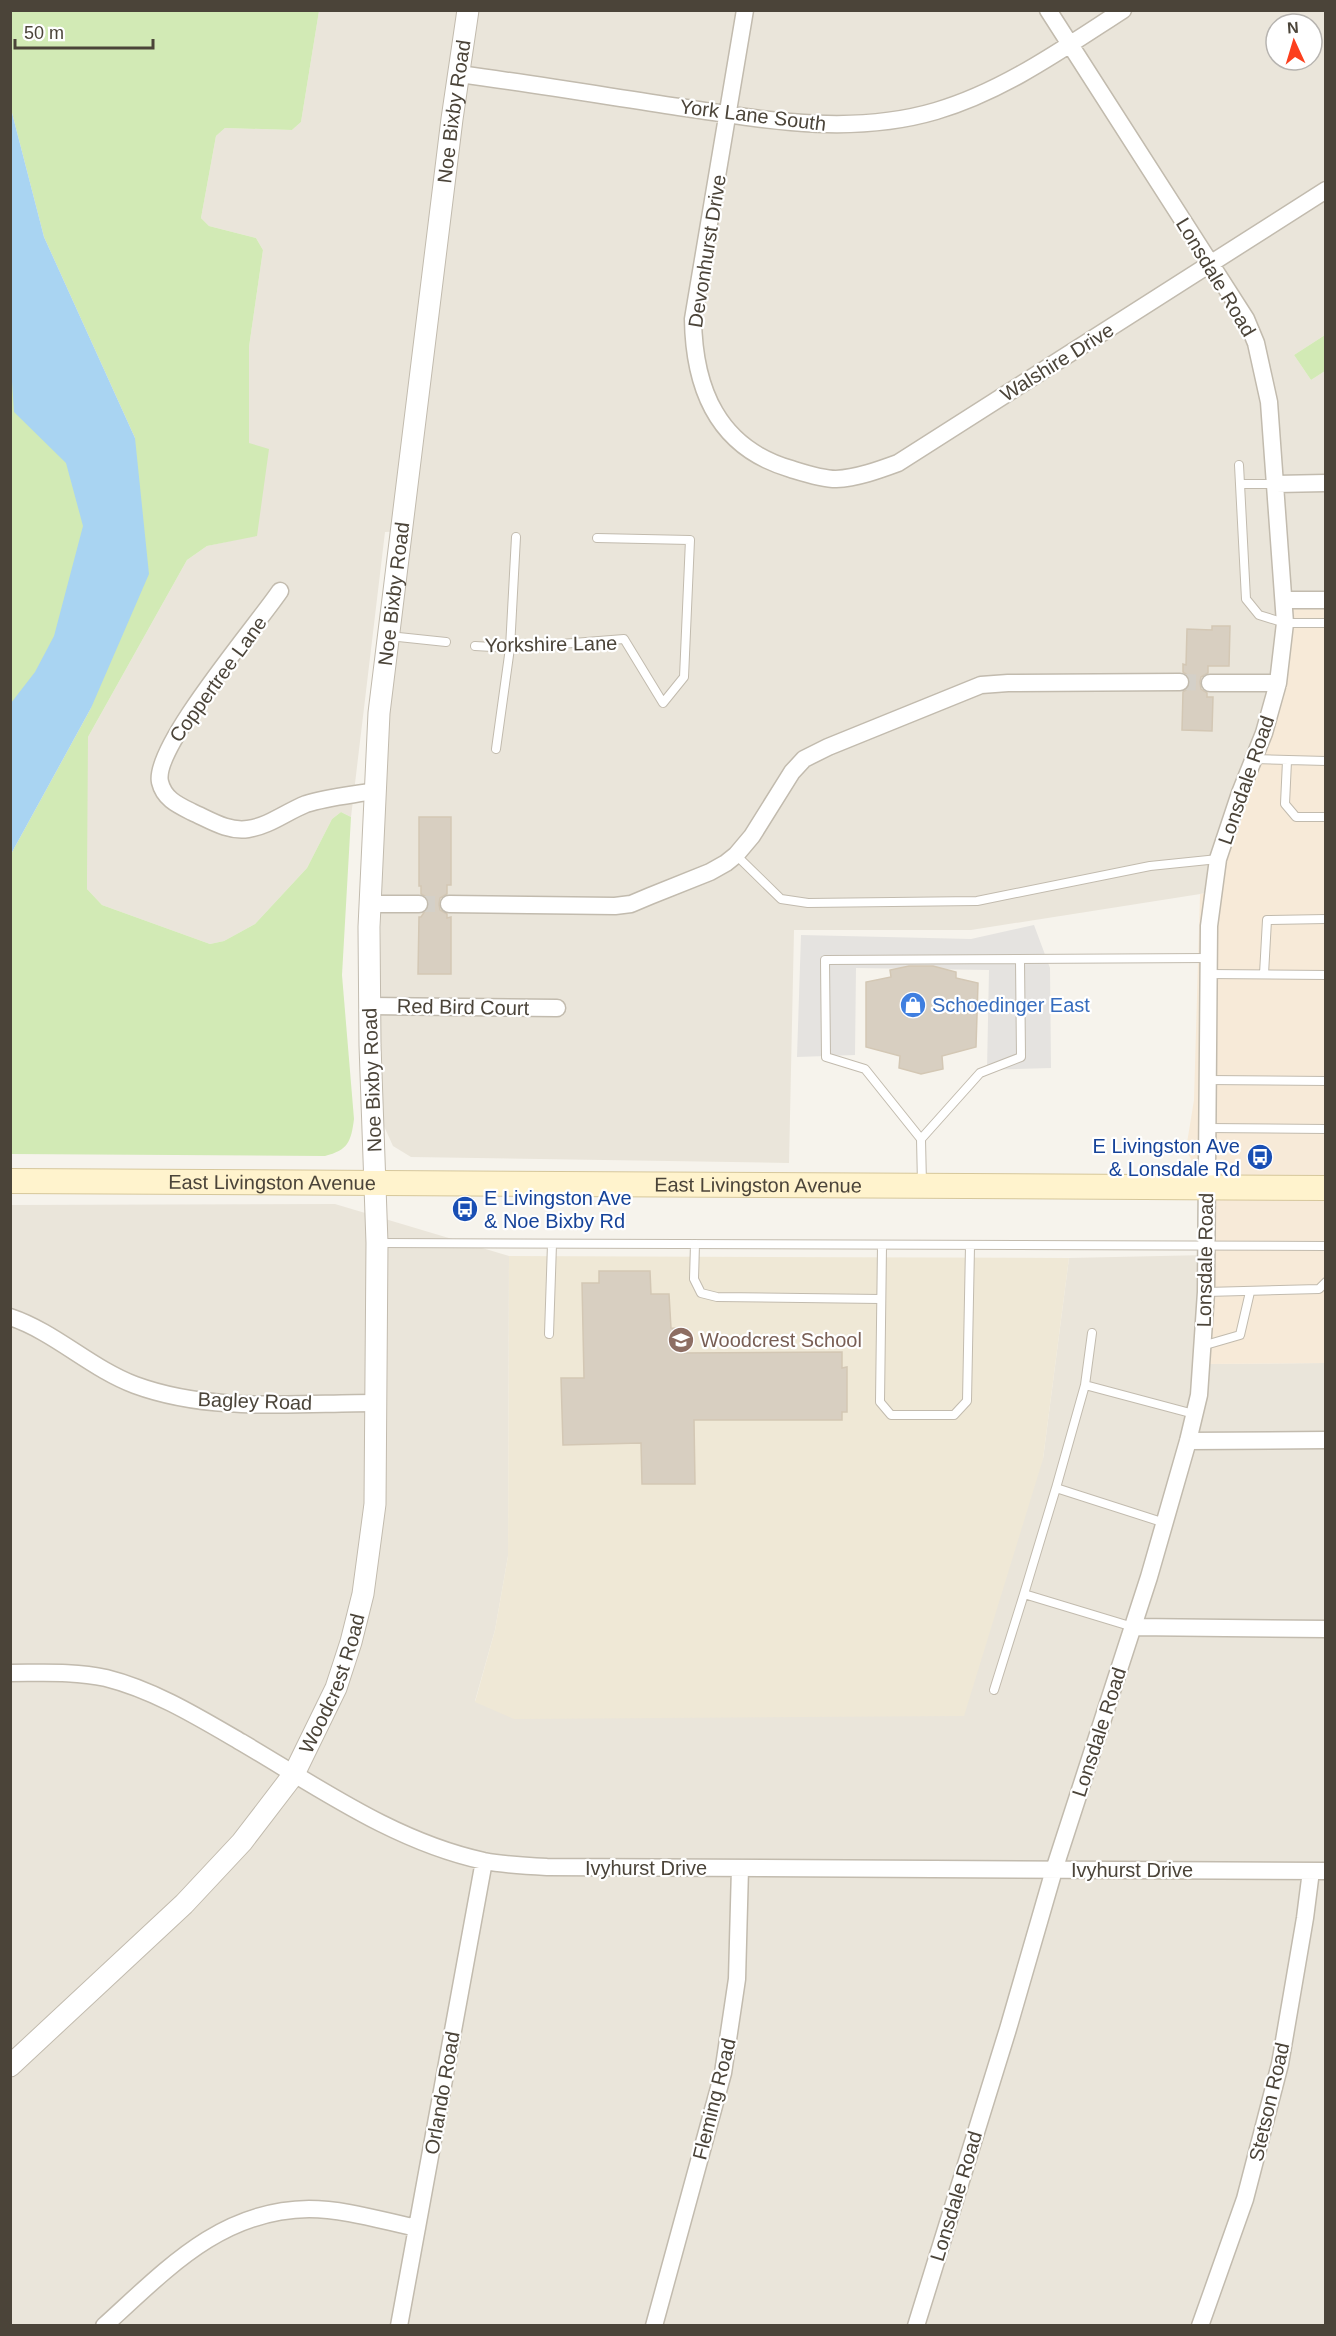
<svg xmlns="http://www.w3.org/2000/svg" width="1336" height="2336" font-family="Arial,sans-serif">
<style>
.residential{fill:#eae5da;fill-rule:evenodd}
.commercial{fill:#f7ead8}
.education{fill:#efe8d6}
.green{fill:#d2eab5}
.parking{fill:#e5e3e0}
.water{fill:#a9d4f2}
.building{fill:#d8cfc1;stroke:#d3c7b4;stroke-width:1.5}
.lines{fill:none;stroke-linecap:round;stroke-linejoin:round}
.minor-tunnel{stroke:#d4d0c8;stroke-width:16;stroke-dasharray:16 8;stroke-linecap:butt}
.service-casing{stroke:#c2bbae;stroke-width:10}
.minor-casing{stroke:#c2bbae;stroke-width:19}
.tertiary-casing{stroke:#c2bbae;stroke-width:23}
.secondary-casing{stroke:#d6c79b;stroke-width:26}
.service{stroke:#fff;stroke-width:8}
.minor{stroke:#fff;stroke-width:16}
.tertiary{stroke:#fff;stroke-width:21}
.secondary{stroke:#fff3cd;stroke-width:24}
.labels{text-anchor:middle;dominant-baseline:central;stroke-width:4.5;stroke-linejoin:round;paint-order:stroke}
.street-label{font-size:20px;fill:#4b4439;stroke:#fff}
.shop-label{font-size:20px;fill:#366cbe;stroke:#fff;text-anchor:start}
.transit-label{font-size:20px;fill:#164399;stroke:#fff;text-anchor:end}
.education-label{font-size:20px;fill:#785e54;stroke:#fff;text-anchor:start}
</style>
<rect width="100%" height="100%" fill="#f6f3ec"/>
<!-- residential -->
<path class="residential" d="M319 11H1325V335L1294 355 1311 380 1325 371V607L1280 665 1213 892 971 930H794L789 1163 411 1157 393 1146 383 1124 379 1078 382 803 406 531 385 532 351 817 341 812 332 819 307 868 255 924 224 941 210 944 102 905 87 889 86 756 88 737 187 560 207 546 257 535 249 443V347L263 250 256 238 209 226 201 218 216 136 225 128 292 130 301 122ZM1276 24H1312V60H1276Z
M335 1204 509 1256 508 1556 495 1630 475 1701 1043 1459 1069 1258 1207 1255 1205 1364 1325 1363V2325H11L10 1205Z"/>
<!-- commercial -->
<path class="commercial" d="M1286 607H1325V1363L1205 1364 1207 1192 1186 1149 1194 1100 1200 894 1213 892 1280 665Z"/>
<!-- education -->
<path class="education" d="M509 1256 1069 1258 1043 1459 964 1716 514 1719 475 1702 495 1630 508 1556Z"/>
<!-- green -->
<path class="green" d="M11 11H319L301 122 292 130 225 128 216 136 201 218 209 226 256 238 263 250 249 347V443L269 449 257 536 207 546 187 560 88 737 87 878V889L102 905 210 944 224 941 255 924 307 868 332 819 341 812 351 817 342 975 354 1119C351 1142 348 1150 325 1156L11 1154V854L91 708 135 438 44 237 11 109Z
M10 206 121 490 10 736Z
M1325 335V371L1311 380 1294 355Z"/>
<!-- parking -->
<path class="parking" d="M1034 925 1050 968 1051 1068 987 1070 989 970 856 968 855 1055 797 1057 801 935 971 939Z"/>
<!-- water -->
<path class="water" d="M11 109 44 237 135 438 149 574 91 708 11 854V703L35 672 54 636 83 526 66 463 14 412 10 351Z"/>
<!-- building -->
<path class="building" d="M1212 626H1230L1229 666H1208V673L1201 677 1200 682 1201 689 1207 693V697H1213L1212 731 1182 730 1183 692 1189 688 1190 683 1189 676 1183 672V664L1186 665 1187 629 1212 630Z
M419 817H451V885H447V894L440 898 439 904 440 910 447 914V918L451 917V974H418L419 917H421L429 905 428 898 421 894V886H419Z
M909 966H933L956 972V978L978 983 976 1047 942 1056 943 1069 921 1074 899 1068 900 1056 866 1047V982L891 977 890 970Z
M599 1271H650L651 1294H669L671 1328 682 1329 683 1353 842 1352V1368L847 1367V1412H842V1420H694L695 1484H642L641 1443 563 1445 561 1378H584L582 1283H599Z"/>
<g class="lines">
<!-- minor-tunnel -->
<path class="minor-tunnel" d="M1180 682 1210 683
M419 904H449"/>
<!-- service casing -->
<g class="service-casing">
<path id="service" d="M1239 465 1246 599 1259 615 1285 623H1326
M1240 484H1275
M389 636 446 642
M475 646 510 648 624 639 663 703 684 677 690 540 597 538
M496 749 510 648 516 537
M1254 759 1326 761
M1287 761 1285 804 1296 817H1326
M736 855 781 899 808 903 977 901 1150 866 1218 859
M1208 974 1326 975
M1264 974 1267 920 1326 919
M1207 1080 1326 1081
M1207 1128 1326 1129
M921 1139 980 1073 1021 1057 1020 960
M922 1184 921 1139 865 1069 826 1057 825 960 1208 958
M378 1243 1326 1246
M695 1244 694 1279 701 1293 717 1297 880 1299
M882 1246 880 1402 891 1415H954L967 1401 970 1246
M1206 1292 1319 1289 1326 1282
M1092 1333 1085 1385 1056 1488 1165 1523
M549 1334 552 1244
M1202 1346 1240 1335 1250 1292
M1085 1385 1194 1414
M1056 1488 1024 1594 1133 1627
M994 1690 1024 1594"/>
</g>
<!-- minor casing -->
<g class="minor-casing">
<path id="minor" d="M745 10 693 319C694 389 718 448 791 469 804 473 822 479 836 479 857 478 879 470 898 463L1326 190
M459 74C533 84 606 96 679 107 765 120 851 136 936 111 1004 91 1064 48 1123 10
M1276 484 1326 483
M280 591C257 625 152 748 160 782 164 799 178 805 192 812 210 820 228 832 248 829 269 826 286 812 306 804 327 797 352 795 374 791
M1285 600H1326
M1210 683H1278
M370 904H419
M449 904 615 906 631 904 650 896 710 872 726 863 736 855 752 836 792 772 804 759 828 747 981 685 1008 683 1180 682
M369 1006 557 1008
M10 1317C55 1332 90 1368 135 1385 211 1413 296 1403 376 1403
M1188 1441 1326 1440
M1133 1627 1326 1629
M10 1673C42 1673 75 1671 106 1678 154 1690 198 1717 241 1742 318 1787 395 1842 484 1861 505 1865 526 1866 547 1867L1326 1871
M104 2326C166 2270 220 2210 309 2209 345 2209 383 2221 417 2228
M399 2326 484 1861
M654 2326 723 2073 737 1979 740 1868
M916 2326 1008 2029 1054 1870 1149 1577 1188 1441 1199 1395 1206 1292 1209 926 1218 859 1240 793 1264 733 1278 683 1285 623 1269 402 1256 343 1246 319 1048 10
M1200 2326 1245 2199 1280 2064 1305 1918 1311 1871"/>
</g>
<!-- tertiary casing -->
<g class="tertiary-casing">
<g id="tertiary">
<path id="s1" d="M10 2066 184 1904 242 1842 294 1774 336 1688 351 1642 363 1594 375 1504 377 1243 370 1045 369 927 379 713 452 119 468 10"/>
</g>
</g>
<!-- secondary casing -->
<g class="secondary-casing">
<g id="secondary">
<path id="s2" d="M10 1181 1326 1188"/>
</g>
</g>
<!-- service -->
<use href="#service" class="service"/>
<!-- minor -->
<use href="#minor" class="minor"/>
<!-- tertiary -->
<use href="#tertiary" class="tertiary"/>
<!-- secondary -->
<use href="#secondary" class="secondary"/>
</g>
<!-- icons -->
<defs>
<g id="shop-disc" transform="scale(1.35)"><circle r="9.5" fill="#3f7fe0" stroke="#fff"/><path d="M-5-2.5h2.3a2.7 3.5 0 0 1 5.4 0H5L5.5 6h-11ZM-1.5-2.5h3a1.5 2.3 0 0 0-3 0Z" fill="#fff"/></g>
<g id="bus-disc" transform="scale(1.35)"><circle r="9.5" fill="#1a4fb4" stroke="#fff"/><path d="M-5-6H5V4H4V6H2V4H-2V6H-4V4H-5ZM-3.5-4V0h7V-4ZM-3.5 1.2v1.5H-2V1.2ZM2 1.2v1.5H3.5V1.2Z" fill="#fff"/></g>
<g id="school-disc" transform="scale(1.35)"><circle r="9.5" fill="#8d6e63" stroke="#fff"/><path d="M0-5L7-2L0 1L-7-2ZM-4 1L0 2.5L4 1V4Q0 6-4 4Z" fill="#fff"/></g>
</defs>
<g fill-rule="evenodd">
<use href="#shop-disc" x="913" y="1005"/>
<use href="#bus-disc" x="1260" y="1157"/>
<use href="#bus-disc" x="465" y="1209"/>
<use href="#school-disc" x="681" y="1340"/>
</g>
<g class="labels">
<!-- street labels -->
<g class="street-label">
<text stroke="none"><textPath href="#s1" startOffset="2090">Noe Bixby Road</textPath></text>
<text transform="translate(753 115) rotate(7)">York Lane South</text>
<text transform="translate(707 251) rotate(-81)">Devonhurst Drive</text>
<text transform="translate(1216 277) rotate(59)">Lonsdale Road</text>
<text transform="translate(1057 362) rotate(-32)">Walshire Drive</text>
<text stroke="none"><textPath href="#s1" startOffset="1604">Noe Bixby Road</textPath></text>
<text transform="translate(551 644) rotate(-1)">Yorkshire Lane</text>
<text transform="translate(218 679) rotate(-54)">Coppertree Lane</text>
<text transform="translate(1246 780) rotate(-71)">Lonsdale Road</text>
<text transform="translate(463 1007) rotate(1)">Red Bird Court</text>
<text transform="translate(372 1080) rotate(-92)">Noe Bixby Road</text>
<text stroke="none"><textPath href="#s2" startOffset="262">East Livingston Avenue</textPath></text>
<text stroke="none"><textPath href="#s2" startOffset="748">East Livingston Avenue</textPath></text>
<text transform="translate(1205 1260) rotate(-89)">Lonsdale Road</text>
<text transform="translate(255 1401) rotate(2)">Bagley Road</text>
<text stroke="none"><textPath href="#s1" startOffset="507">Woodcrest Road</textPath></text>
<text transform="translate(1099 1732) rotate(-72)">Lonsdale Road</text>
<text x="646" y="1868">Ivyhurst Drive</text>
<text x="1132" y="1870">Ivyhurst Drive</text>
<text transform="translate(442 2093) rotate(-80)">Orlando Road</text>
<text transform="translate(714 2099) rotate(-76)">Fleming Road</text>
<text transform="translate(1269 2102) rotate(-77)">Stetson Road</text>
<text transform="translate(956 2196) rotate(-73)">Lonsdale Road</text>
</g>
<!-- shop labels -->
<g class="shop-label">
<text x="932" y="1005">Schoedinger East</text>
</g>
<!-- transit labels -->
<g class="transit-label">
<text x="1240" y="1146">E Livingston Ave<tspan x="1240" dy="23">&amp; Lonsdale Rd</tspan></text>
<text x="484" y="1198" text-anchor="start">E Livingston Ave<tspan x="484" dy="23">&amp; Noe Bixby Rd</tspan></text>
</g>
<!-- education labels -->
<g class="education-label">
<text x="700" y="1340">Woodcrest School</text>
</g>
</g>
<!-- border -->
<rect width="1336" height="2336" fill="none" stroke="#4b4439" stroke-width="24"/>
<!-- north arrow -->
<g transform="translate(1294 42) rotate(356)"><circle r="28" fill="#ffffff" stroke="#b7b4b0" stroke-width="1.5"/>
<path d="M0-4.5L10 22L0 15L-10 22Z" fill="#fc3f1d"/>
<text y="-9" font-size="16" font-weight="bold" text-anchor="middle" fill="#4b4439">N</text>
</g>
<!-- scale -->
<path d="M15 39v9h138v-9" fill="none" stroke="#4b4439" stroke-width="3"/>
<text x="24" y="39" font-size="18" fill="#4b4439" stroke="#ffffff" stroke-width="4.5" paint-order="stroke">50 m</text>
</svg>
